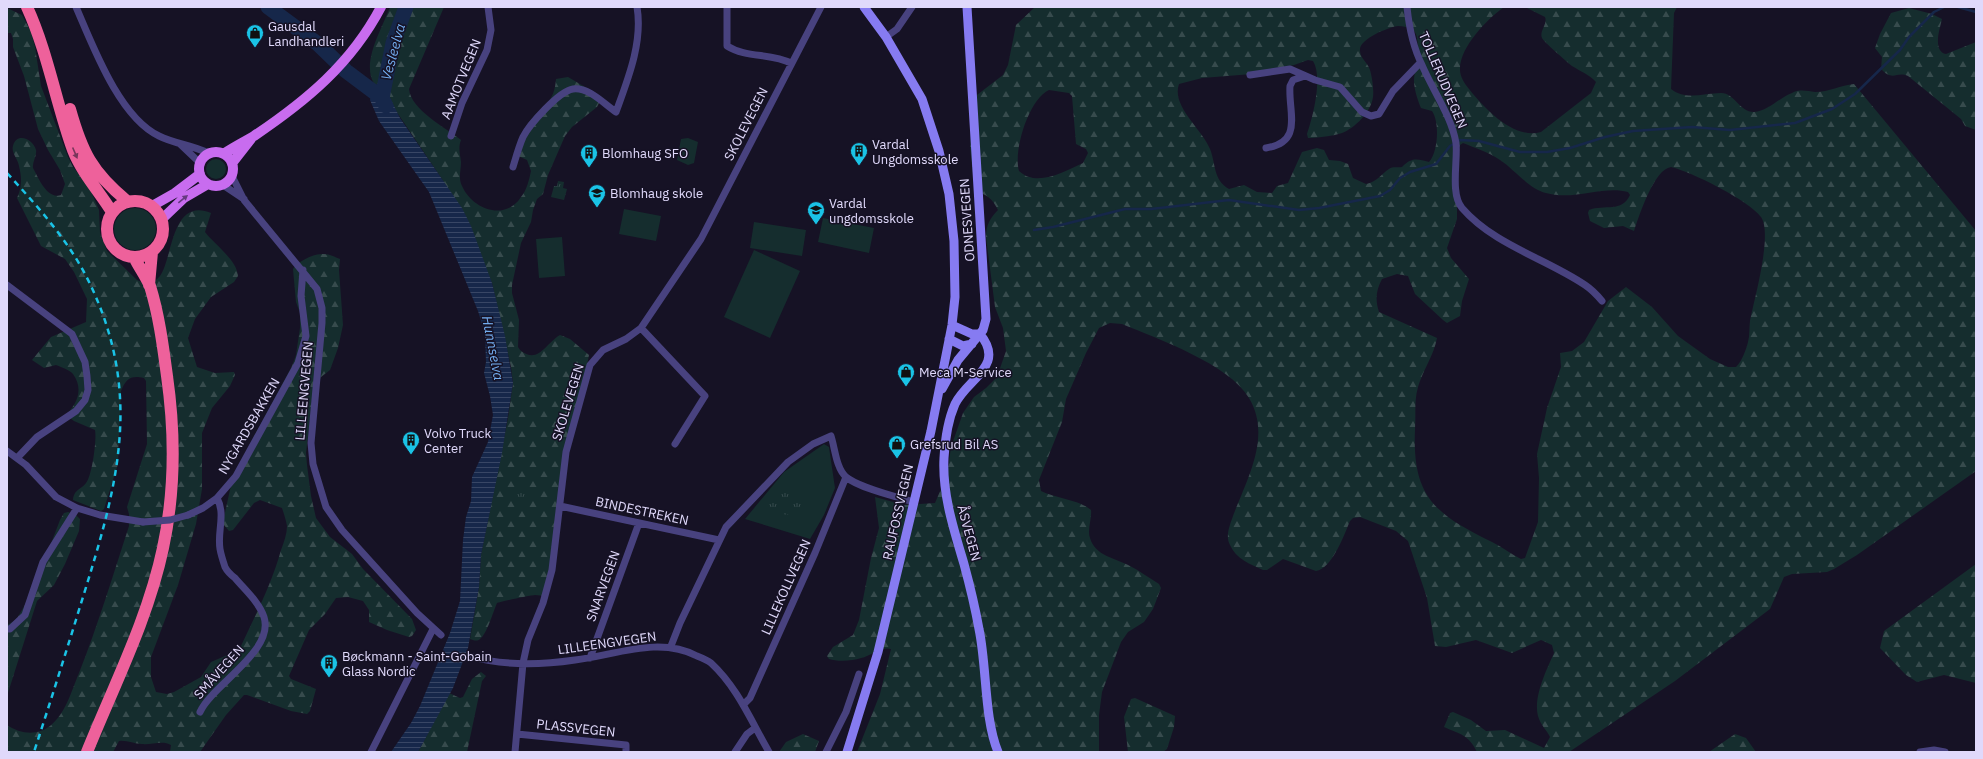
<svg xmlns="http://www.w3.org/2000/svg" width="1983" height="759" font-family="'IBM Plex Sans',sans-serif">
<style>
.grass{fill:#152d2e}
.forest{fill:url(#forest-firs);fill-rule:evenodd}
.park{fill:url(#park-tufts)}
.water{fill:url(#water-rules)}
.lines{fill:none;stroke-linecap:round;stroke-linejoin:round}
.stream{stroke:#16274a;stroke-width:2.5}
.river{stroke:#16274a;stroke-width:15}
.street{stroke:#48427f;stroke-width:7}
.secondary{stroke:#867bf1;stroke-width:9}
.primary{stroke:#c86cef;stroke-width:10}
.highway{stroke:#ee619b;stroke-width:12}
.rail{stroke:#1ac3e6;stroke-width:2.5;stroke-dasharray:6 5;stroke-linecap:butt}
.street-bridge{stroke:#48427f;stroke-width:7}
.oneway{fill:#77365a}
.oneway2{fill:#663a80}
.labels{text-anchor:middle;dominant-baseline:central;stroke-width:3;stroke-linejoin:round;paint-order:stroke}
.poi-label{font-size:13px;fill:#e0d9fb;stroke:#161225;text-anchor:start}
.street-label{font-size:13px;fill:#e0d9fb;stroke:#161225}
.water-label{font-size:14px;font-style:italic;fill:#73adf0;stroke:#161225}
</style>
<defs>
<pattern id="forest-firs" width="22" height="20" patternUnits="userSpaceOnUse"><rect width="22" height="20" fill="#152d2e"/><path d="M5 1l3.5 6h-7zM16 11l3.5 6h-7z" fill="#374b4d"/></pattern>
<pattern id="park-tufts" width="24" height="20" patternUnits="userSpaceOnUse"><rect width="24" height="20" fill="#152d2e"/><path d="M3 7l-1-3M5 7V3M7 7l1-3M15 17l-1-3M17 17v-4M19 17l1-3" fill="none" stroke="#374b4d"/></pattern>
<pattern id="water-rules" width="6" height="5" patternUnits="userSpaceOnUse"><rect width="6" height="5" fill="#16274a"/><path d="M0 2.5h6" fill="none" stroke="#384665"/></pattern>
</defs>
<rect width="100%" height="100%" fill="#161225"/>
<!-- grass -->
<path class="grass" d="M688 138 698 142 694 163 688 165 677 160 681 139Z
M206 169a10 10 0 1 1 20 0a10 10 0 1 1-20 0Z
M114 229a21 21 0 1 1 42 0a21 21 0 1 1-42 0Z
M624 209 661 216 656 241 619 234Z
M823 218 874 228 869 253 818 242Z
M754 222 806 230 802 256 750 248Z
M562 237 565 276 539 278 536 239Z
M754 250 800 271 770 338 724 317Z
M824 444 829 447 835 488 824 515 810 539 745 519 784 472Z"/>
<!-- forest -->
<path class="forest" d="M390 7H444L409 89C411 110 445 127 461 140 458 147 460 154 461 162 461 170 458 178 462 186 472 209 505 222 521 197 527 190 529 180 531 171L527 160 514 154C519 142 522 130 531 120 545 103 554 103 556 79L568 77 602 97 597 107 572 127 565 136 548 175 543 194 537 199 533 210 531 222 521 243 512 285V293L519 320 518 347 520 350C538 365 545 344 560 335L570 339 589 355 566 466 545 596C542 596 539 595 535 595 531 595 499 602 497 603 493 612 487 634 480 639 477 642 473 640 470 639L479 587 481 555 508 418 513 383 511 367 492 283 442 179 392 105 388 94 389 83 384 82 375 85C360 64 382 29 390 7Z
M1035 7H1504C1487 19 1459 48 1460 70 1460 77 1465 84 1469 89 1485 109 1514 140 1541 132L1591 93 1596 82C1590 75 1580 71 1572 66 1568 63 1543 41 1542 38 1539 31 1548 24 1545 17L1525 7H1677L1674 13 1671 89C1686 101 1704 93 1721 93 1735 93 1739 112 1754 112 1768 111 1779 98 1792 93 1799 89 1807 91 1815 92 1829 92 1841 85 1854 84L1976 231V471L1857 555 1834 569 1827 572 1792 574 1784 577 1770 609 1675 681 1569 752H1477C1469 735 1460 734 1444 727L1450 713 1453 712 1471 720 1486 731 1505 730 1544 748 1550 737C1547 730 1541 726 1538 716 1533 697 1547 669 1554 653L1552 645 1541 640 1512 653 1476 640 1446 647 1435 646 1427 598 1408 541 1396 531 1360 517 1353 518 1350 521C1344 535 1332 569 1316 571L1283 559 1267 570H1263C1250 564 1236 559 1230 545 1225 536 1230 525 1233 516 1247 479 1272 436 1249 398 1229 364 1158 339 1122 324L1110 323 1099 328 1086 353 1066 399 1062 422 1039 480 1041 491C1055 498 1080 500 1091 510 1092 519 1087 530 1090 538 1095 556 1115 558 1130 566 1140 571 1149 578 1159 584L1161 588 1153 609 1144 622 1128 632 1121 642 1102 692 1099 715V752H857L880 694 891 649C881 646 871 656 861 658 852 661 838 662 829 659L827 656 833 647 853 635 859 620 871 558 879 528 875 497 904 505 935 503 947 475 951 447 963 413 974 397 986 388 997 377 1006 351 1003 328 995 307 986 237C986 225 990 218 998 210 992 198 987 195 975 191L970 148 973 98 1003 75 1008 65 1016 25ZM1398 26C1403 26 1409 27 1413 30 1423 38 1414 70 1414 81 1414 89 1418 101 1421 108L1432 111C1440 122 1438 153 1429 162 1417 159 1412 157 1402 167 1398 168 1393 166 1389 169 1381 174 1377 182 1366 184L1353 178 1348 164 1340 161 1329 160 1324 150 1317 148 1302 152 1288 183 1277 186 1272 193 1257 192 1244 185 1229 189C1213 180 1216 164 1210 149 1202 129 1171 106 1179 84L1202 78 1252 74 1294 65 1308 60 1313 61C1323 77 1313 117 1307 134L1308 138H1312C1322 137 1333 136 1342 133 1355 128 1371 112 1373 97 1374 89 1372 77 1370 70 1368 63 1360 58 1360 51 1358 39 1389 27 1398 26ZM1049 90 1069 93 1072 96 1076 144 1086 149 1088 153 1083 163C1065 171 1037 188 1019 171 1013 150 1029 99 1049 90ZM1463 143C1475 148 1489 152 1500 160 1514 169 1529 189 1546 193 1574 201 1604 185 1628 192L1630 195C1622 213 1605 204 1589 210L1588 213 1590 221 1604 228 1623 226 1634 231C1639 216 1654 169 1671 167 1690 171 1750 201 1761 217 1773 234 1754 300 1750 321 1749 328 1750 335 1748 342 1746 350 1742 361 1736 367H1728L1710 359 1678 336 1652 307 1626 287 1608 301 1584 342 1572 351 1560 353 1561 367 1547 408 1537 454 1539 478 1538 522 1525 558 1521 559C1511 554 1502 547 1492 542 1435 514 1412 497 1415 429 1416 415 1414 400 1418 387 1423 370 1434 355 1437 338L1379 312C1375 300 1376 290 1382 279L1397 274 1408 276 1415 294 1443 320 1447 323 1460 316 1462 301 1469 279 1451 258 1447 248 1457 219V152L1460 145Z
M7 8 22 15 31 32 35 47 41 86 68 157 73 167 90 189 99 210 100 233 107 251 137 280 148 285C152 283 157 280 160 276 173 258 171 197 211 213L205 232C214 244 237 260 238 276L234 282 211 297 195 319 188 338 197 367 215 373 234 372 235 375 230 386 212 408 202 433V489L196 524 178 585 151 657V677L156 692 167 694 174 692 201 677 211 662 232 653 241 646C256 614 272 583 281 550 284 542 287 534 287 526 286 520 284 514 282 508L260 500 254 503 233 530 229 531 224 525 223 522 233 476 292 366 296 355 300 328V313L296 302 293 269C299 261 314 253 324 254 329 254 335 257 340 259L339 270 343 325 338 348 330 370 321 377 312 399 306 453 307 465 311 496 316 518 330 537 352 554 363 569 412 619 416 630 412 636 409 637 387 630 369 622V610L363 601 348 597 336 598 325 614 309 630 289 676 291 679 316 689 310 711 307 714 291 711 247 695H244L226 715 200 752H170L171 745C163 740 151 745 142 744 134 744 127 740 119 741L113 752H7V725C20 734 37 736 50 726 66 713 71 692 79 673 98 625 113 575 129 526V514L127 507 147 444 146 381 144 378C130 375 126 379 121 391L118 464 104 509 101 511 73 500C74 489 81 490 86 483 92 476 97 439 95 430L74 421 66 415C77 404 84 389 73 374 70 370 61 367 56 365L44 368 32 360 51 337 86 322 87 299 74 272 65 259 41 246 17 198C22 187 22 178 19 166 18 159 11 153 13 146 16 132 33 138 36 150 37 156 32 162 33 168 38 177 47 200 61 195L65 184 60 170 48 150 38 129 24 76 13 47V39L11 33H7Z
M1909 8 1932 14 1942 19C1940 28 1932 51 1946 54L1976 42V130L1965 126 1961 119 1908 76C1896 71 1893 82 1881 69L1882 57 1875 48 1880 34 1891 13Z
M68 512 75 514 80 519 79 531 65 564 54 585 37 601 7 696V625L16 620 32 593 60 520 64 513Z
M1976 564V683L1944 675 1917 682 1906 675 1880 648 1884 631Z
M481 672 486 676 482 681 467 752H418L449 693 460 698 463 697 472 679Z
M1135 698 1175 716 1174 727 1167 749 1163 752H1128L1124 717 1131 699Z
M803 734 819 741 815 752H779L786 742Z
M1735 734 1746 738 1756 752H1709Z"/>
<!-- park -->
<path class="park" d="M558 181 564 182 563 188 567 189 564 200 551 197 554 186H557Z
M775 487 805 503 801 510 786 515 758 505Z
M513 490 523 491 526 496 524 505 512 503Z"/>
<!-- water -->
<path class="water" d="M384 82H389L388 94 400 118 462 208 471 226 492 283 505 336 513 383 502 453 481 555 479 587 468 648 453 688 418 752H391L411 723 420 706 450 633 460 601 463 540 466 517 471 501 472 477 488 442 493 415 490 396 484 373 486 362 485 334 478 311 429 192 379 121 370 100 375 85Z"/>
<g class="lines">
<!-- stream -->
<path class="stream" d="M1958 7 1976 12
M1034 230 1053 227 1125 209H1151L1229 200 1299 210 1319 208 1380 196 1390 190 1400 178 1410 172 1436 164 1450 146 1460 140 1479 141 1520 152H1547L1570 148 1605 137 1633 131 1692 127 1730 130 1795 123 1832 109 1855 94 1900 50 1909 37 1934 12 1944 7"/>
<!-- river -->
<path class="river" d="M268 7 318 44 346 71 382 98 386 106
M382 98 393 43 406 7"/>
<!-- street -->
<path class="street" d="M76 7C93 46 119 117 159 136 175 144 192 145 208 153
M727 7V46C746 58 771 53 791 63
M1407 7C1409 27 1413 47 1422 65 1432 89 1452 117 1456 143 1458 160 1450 194 1462 208 1494 245 1545 258 1585 285 1591 289 1597 295 1602 301
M886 37 897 29 912 7
M1250 75 1290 69 1315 80 1340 87 1362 112 1371 116 1379 114 1393 91 1420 63
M451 136 462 103 487 50 491 30 488 7
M180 144 200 163
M1266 148C1304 142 1288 112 1290 86L1293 80 1305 76
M513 167C516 157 519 146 523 137 529 125 559 91 573 89 589 87 604 104 616 112 628 79 643 42 637 7
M232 176 244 200 317 289 322 308V323L311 443 313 464 326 507 342 530 417 613 441 635
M223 185 244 199
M7 285 72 334 85 362 87 376 88 390 85 400 76 411 37 437 18 457
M641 328 705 396 675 444
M7 451 26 465 56 497 77 508 100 515 143 522
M560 506 719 540
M188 515 203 508 217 498 236 476 298 363 306 336 301 296 303 270
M7 629H10L25 615 43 562 77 508
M671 646 680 623 726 527 788 462 813 444 831 436C835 448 836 468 846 477 859 488 897 497 914 502
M469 656C503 666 541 665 575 660 616 655 659 636 697 656 702 658 707 660 711 663 738 688 751 721 769 752
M590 658 639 523
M744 704 750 698 815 553 846 477
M200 712C212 685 275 651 264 617 259 602 245 590 235 578 231 575 227 571 225 567 223 561 221 555 220 549 217 531 226 515 217 498
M517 734 626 745V752
M371 752 433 629
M515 752 523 663 528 640 543 603 552 570 566 452 590 365 603 350 626 339 641 328 701 239 821 7
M735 752 747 734 755 728
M826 752 846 712 859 674
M1920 752 1934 750 1945 752"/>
<!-- secondary -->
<path class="secondary" d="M952 325 972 334H980
M980 334C1006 366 968 378 955 404 948 420 945 440 944 458 942 494 954 530 964 564 970 586 975 607 979 629 987 667 984 718 998 752
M949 339 963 346 972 344
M942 389 958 360 983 330 986 319 967 7
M847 752 878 652 931 431 952 325 955 297 954 241 949 194 939 151 922 99 886 37 864 7"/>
<!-- primary -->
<path class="primary" d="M199 169a17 17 0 1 1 34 0a17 17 0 1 1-34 0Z
M225 153C234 147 244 142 254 136 306 101 351 64 381 7
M233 162 251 139
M152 206 175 193 200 174
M162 219 184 198 208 184"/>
<!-- highway -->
<path class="highway" d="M27 7C48 53 56 103 73 150 82 173 99 191 112 212
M70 109C82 152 92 172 127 201
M107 229a28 28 0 1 1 56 0a28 28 0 1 1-56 0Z
M149 285 152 252
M87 752C114 685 148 619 163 548 175 492 175 432 167 376 163 346 159 315 150 286 146 277 139 267 134 257"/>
<!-- rail -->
<path class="rail" d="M7 173C39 208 71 243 91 286 143 397 117 487 83 597 67 649 51 700 34 752"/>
<!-- street-bridge -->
<path class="street-bridge" d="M143 522 170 520 188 515"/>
</g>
<!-- one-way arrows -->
<defs><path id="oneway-solid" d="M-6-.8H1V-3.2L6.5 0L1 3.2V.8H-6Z"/></defs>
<use class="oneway" href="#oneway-solid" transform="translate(75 153) rotate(67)"/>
<use class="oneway2" href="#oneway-solid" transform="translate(183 199) rotate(-39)"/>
<!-- icons -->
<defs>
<g id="shop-pin" transform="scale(0.9)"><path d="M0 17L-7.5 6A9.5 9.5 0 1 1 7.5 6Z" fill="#1ac3e6" stroke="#161225"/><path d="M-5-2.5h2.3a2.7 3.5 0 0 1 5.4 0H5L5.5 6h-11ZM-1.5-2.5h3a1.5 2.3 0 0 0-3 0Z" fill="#111"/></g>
<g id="building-pin" transform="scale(0.9)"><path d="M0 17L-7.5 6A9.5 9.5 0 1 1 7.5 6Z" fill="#1ac3e6" stroke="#161225"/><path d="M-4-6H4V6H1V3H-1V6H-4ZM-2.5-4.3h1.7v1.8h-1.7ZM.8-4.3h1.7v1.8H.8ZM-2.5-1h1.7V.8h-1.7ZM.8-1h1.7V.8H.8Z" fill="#111"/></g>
<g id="school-pin" transform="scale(0.9)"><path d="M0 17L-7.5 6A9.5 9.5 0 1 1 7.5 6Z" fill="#1ac3e6" stroke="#161225"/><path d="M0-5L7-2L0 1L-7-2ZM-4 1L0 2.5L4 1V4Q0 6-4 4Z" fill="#111"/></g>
</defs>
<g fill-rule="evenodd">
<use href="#shop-pin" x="255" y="33"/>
<use href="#building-pin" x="859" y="151"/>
<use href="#building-pin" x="589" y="153"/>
<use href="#school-pin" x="597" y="193"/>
<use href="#school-pin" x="816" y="210"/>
<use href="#shop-pin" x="906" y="372"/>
<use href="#building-pin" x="411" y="440"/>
<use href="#shop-pin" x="897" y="444"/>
<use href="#building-pin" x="329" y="663"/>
</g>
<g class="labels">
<!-- poi labels -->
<g class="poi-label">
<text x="268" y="26">Gausdal<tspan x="268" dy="15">Landhandleri</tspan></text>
<text x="872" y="144">Vardal<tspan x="872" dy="15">Ungdomsskole</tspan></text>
<text x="602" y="153">Blomhaug SFO</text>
<text x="610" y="193">Blomhaug skole</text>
<text x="829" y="203">Vardal<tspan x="829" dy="15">ungdomsskole</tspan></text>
<text x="919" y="372">Meca M-Service</text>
<text x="424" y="433">Volvo Truck<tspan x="424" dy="15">Center</tspan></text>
<text x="910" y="444">Grefsrud Bil AS</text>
<text x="342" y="656">Bøckmann - Saint-Gobain<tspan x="342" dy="15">Glass Nordic</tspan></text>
</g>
<!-- street labels -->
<g class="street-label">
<text transform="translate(461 79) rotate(-68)">AAMOTVEGEN</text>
<text transform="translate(1443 80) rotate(67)">TOLLERUDVEGEN</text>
<text transform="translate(746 124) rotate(-63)">SKOLEVEGEN</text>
<text transform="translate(967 220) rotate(-94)">ODNESVEGEN</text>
<text transform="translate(304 391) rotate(-85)">LILLEENGVEGEN</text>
<text transform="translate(568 402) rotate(-73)">SKOLEVEGEN</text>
<text transform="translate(249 426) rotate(-60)">NYGARDSBAKKEN</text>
<text transform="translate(642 511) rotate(12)">BINDESTREKEN</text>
<text transform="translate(898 512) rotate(-77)">RAUFOSSVEGEN</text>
<text transform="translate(969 533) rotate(75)">ÅSVEGEN</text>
<text transform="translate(603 586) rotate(-70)">SNARVEGEN</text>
<text transform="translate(786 587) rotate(-66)">LILLEKOLLVEGEN</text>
<text transform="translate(607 643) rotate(-8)">LILLEENGVEGEN</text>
<text transform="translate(219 672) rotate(-48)">SMÅVEGEN</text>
<text transform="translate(576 728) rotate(6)">PLASSVEGEN</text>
</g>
<!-- water labels -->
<g class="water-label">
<text transform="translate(393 52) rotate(-75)">Vesleelva</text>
<text transform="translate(493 348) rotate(79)">Hunnselva</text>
</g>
</g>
<!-- border -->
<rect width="1983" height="759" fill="none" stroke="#e0d9fb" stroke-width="16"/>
</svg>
